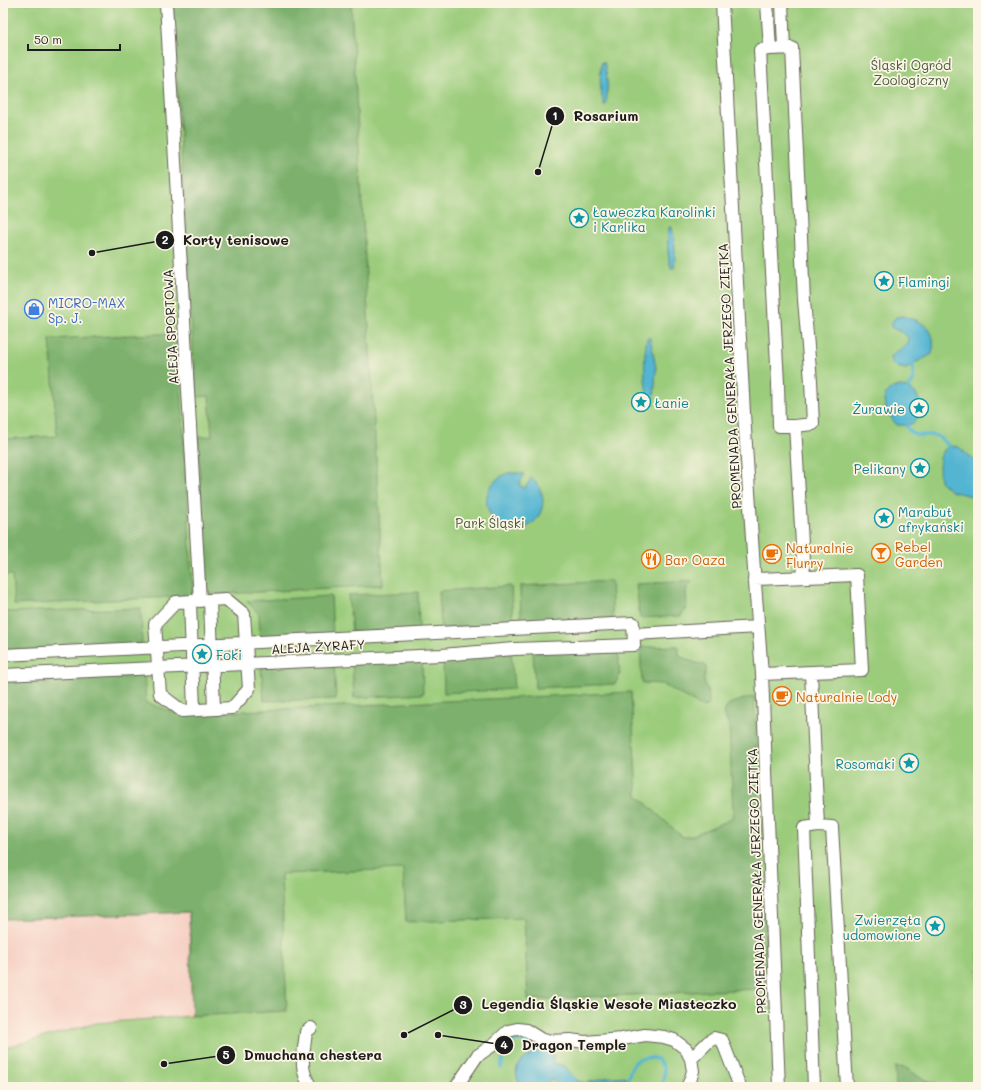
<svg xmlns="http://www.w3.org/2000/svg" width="981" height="1090" font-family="Mali,sans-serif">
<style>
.built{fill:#f6d1c5}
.green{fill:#9bcc7c;stroke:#5c744c}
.forest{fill:#7cb06c;stroke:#4c6644}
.water{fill:#53b5d2;stroke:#386877}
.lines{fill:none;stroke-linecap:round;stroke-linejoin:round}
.stream{stroke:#53b5d2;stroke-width:3.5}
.minor-casing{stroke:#666156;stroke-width:14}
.minor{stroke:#fff;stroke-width:12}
.labels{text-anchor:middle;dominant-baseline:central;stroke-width:3.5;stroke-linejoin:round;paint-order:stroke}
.park-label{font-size:13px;fill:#485a3e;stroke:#fcf5e5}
.culture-label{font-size:13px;fill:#0d838f;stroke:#fcf5e5;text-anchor:start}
.shop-label{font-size:13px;fill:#366cbe;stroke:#fcf5e5;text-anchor:start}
.street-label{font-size:13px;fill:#1c1c1c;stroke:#fcf5e5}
.food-label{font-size:13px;fill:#c56008;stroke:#fcf5e5;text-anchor:start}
.leader{fill:none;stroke:#1c1c1c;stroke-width:1.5}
.callout-dot{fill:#1c1c1c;stroke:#fcf5e5;stroke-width:1.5}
.mark-label{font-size:12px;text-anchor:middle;font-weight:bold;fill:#fff}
.callout-label{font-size:14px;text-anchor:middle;font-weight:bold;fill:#1c1c1c;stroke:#fcf5e5;stroke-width:3.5;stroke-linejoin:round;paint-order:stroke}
</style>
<rect width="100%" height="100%" fill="#fcf5e5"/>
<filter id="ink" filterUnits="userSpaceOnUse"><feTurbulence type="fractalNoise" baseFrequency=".025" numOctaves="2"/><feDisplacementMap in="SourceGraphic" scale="8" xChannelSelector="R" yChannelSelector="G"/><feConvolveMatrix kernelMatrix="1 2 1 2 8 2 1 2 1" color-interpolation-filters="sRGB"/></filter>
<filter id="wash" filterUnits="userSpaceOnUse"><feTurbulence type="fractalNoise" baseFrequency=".012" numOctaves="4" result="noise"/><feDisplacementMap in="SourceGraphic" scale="16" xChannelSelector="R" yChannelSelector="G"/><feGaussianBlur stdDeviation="0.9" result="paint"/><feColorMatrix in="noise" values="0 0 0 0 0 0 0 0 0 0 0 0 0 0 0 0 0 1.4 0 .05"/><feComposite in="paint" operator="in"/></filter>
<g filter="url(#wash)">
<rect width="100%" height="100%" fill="#f0e1c2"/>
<!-- built -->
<path class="built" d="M189 912 192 1017 97 1023 3 1048V919Z"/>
<!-- green -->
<path class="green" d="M3 3H978V1087H3V1048L97 1023 192 1016 189 912 3 919Z"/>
<!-- forest -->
<path class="forest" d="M172 3H351L383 585 206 595 198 437 212 436 209 396 196 397Z
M178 333 193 596 14 605 12 575H3V439L57 436 50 339Z
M611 581 613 620 521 624 520 586Z
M692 581 686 591 687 606 681 616 640 618 636 584Z
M511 586 513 624 441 628 439 591Z
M418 592 419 630 352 632 348 595Z
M331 596 333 634 260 637 259 614 246 601Z
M141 608 142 644 3 651V612Z
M678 646 679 648V655L681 657C687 658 690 662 696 663 699 664 702 663 705 665 709 670 703 675 704 680 706 688 711 697 708 705L702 707 662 684 642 683 640 647Z
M616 650 618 655 620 675 615 684 535 688 533 652Z
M511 653 514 689 444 693 443 657Z
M422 658 423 694 354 698 352 663Z
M334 663 336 699 264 701 261 667Z
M144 672 146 703 180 714 631 692 637 795 679 834 684 837 691 836 727 821 732 817 733 812 729 725 724 716V712L729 704 754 696 768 973 763 982 756 989 528 1000 524 918 406 922 403 869 281 874 287 1011 192 1016 189 912 3 919V680Z
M895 1067 906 1068 921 1078 946 1087H896Z"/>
<!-- water -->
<path class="water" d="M602 62H604C608 76 608 90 606 105H604C600 90 599 77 602 62Z
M669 227H672C675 241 676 254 674 268H671C667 255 667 241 669 227Z
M903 316C924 322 938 329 932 354 924 359 914 362 906 369 899 368 893 366 890 359 893 349 920 345 903 333 900 331 895 330 891 327V323L896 317Z
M647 338H650L656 368 654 404H649C644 382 643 361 647 338Z
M900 386C906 388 911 389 915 393 922 400 921 417 913 423 908 426 902 425 897 425 884 411 875 391 900 386Z
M949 446 959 447 975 462 978 470V492L971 496 951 491 940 481C939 467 937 454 949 446Z
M508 473H516L524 474 519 485 525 488 531 478C540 486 545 496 542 508 540 515 536 521 530 525 496 546 464 491 508 473Z
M532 1043 550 1049 553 1047V1063L565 1066C579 1086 582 1085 605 1078 611 1076 618 1078 624 1076L635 1087H558L555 1082 552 1080 543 1083 542 1087H522C508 1066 522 1061 537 1051Z"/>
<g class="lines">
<!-- stream -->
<path class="stream" d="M908 388 913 381V363
M906 426C916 442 927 431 939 437 942 439 946 443 949 446
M501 1068 505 1047 513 1041 521 1040 528 1044 535 1058
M545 1077 550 1087
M626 1087C630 1068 633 1053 657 1059 666 1067 666 1077 660 1087"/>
</g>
</g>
<g filter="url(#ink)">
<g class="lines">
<!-- minor casing -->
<g class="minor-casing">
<path id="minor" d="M166 3 200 601
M722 3 744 413 754 570 762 674 779 1087
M767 3 770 49 792 48 804 300 811 381 813 424 795 426
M782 3 784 48
M770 49 760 50 778 383 779 426H795L804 577
M754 579 857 575 862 670 762 674
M226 599 244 614 249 689 232 708 182 711 160 694 155 624 176 602Z
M210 600 214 709
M190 602 194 710
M634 634 758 627
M3 655 633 623 634 645 514 649 441 655 3 675
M811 673 818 826
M311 1028 306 1032C304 1053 298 1069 311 1087
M691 1059 708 1042 714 1038 722 1040 740 1087
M456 1087 477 1056 493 1045 508 1031 517 1029 526 1030 542 1040 548 1041 570 1040 585 1042 622 1039 645 1035 664 1037 674 1040 686 1049 691 1059 693 1071 690 1081 687 1087
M814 1087 804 828 818 826 832 827 847 1087"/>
</g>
<!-- minor -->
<use href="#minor" class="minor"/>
</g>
</g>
<!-- icons -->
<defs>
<g id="sight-ring" transform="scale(1)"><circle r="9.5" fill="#fcf5e5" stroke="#0f9aa8" stroke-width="1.5"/><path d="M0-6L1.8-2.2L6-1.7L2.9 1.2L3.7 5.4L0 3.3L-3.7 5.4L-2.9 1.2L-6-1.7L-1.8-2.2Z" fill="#0f9aa8"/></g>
<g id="shop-ring" transform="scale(1)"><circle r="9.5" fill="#fcf5e5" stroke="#3f7fe0" stroke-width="1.5"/><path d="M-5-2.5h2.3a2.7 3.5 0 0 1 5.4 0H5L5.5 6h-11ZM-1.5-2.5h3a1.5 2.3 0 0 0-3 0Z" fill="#3f7fe0"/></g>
<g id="bar-ring" transform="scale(1)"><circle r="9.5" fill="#fcf5e5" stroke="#e8710a" stroke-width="1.5"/><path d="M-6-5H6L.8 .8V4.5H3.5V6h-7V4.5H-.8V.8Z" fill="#e8710a"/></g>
<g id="cafe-ring" transform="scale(1)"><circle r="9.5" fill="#fcf5e5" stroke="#e8710a" stroke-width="1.5"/><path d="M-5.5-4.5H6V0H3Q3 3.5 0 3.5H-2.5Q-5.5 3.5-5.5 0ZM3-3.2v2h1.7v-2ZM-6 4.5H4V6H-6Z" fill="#e8710a"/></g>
<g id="restaurant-ring" transform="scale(1)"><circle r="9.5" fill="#fcf5e5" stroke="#e8710a" stroke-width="1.5"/><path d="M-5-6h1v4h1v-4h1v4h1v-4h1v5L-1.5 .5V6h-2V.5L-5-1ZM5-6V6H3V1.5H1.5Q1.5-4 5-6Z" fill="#e8710a"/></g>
</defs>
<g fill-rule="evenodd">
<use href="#sight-ring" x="579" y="218"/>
<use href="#sight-ring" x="884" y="281"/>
<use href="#shop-ring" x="34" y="309"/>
<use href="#sight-ring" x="641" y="402"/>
<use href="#sight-ring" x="919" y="408"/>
<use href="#sight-ring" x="920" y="468"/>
<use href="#sight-ring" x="884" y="518"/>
<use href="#bar-ring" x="881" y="553"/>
<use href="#cafe-ring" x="772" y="554"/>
<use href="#restaurant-ring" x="651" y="559"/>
<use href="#sight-ring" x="202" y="654"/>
<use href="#cafe-ring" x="782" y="696"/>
<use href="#sight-ring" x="909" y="763"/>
<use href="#sight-ring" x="935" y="926"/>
</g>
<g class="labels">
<!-- park labels -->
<g class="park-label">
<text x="911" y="64">Śląski Ogród<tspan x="911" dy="15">Zoologiczny</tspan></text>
<text x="490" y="522">Park Śląski</text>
</g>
<!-- culture labels -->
<g class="culture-label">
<text x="593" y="211">Ławeczka Karolinki<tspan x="593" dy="15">i Karlika</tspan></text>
<text x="898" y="281">Flamingi</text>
<text x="655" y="402">Łanie</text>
<text x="905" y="408" text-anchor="end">Żurawie</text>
<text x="906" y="468" text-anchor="end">Pelikany</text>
<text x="898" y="511">Marabut<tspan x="898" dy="15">afrykański</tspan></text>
<text x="216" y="654">Foki</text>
<text x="895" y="763" text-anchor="end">Rosomaki</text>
<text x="921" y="919" text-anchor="end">Zwierzęta<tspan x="921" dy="15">udomowione</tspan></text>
</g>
<!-- shop labels -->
<g class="shop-label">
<text x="48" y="302">MICRO-MAX<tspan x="48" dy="15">Sp. J.</tspan></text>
</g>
<!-- street labels -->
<g class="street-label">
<text transform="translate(170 327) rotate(-93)">ALEJA SPORTOWA</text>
<text transform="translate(729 376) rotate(-93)">PROMENADA GENERAŁA JERZEGO ZIĘTKA</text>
<text transform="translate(318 646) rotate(-3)">ALEJA ŻYRAFY</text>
<text transform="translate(756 881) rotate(-92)">PROMENADA GENERAŁA JERZEGO ZIĘTKA</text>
</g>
<!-- food labels -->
<g class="food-label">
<text x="895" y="546">Rebel<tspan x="895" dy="15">Garden</tspan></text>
<text x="786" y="547">Naturalnie<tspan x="786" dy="15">Flurry</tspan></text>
<text x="665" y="559">Bar Oaza</text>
<text x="796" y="696">Naturalnie Lody</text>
</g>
</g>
<!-- callouts -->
<path class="leader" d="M538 172L555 116M92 253L165 240M404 1035L463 1005M438 1035L504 1045M164 1064L226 1055"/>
<g class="callout-dot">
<circle cx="538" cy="172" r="4"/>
<circle cx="92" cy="253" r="4"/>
<circle cx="404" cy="1035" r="4"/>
<circle cx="438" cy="1035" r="4"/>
<circle cx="164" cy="1064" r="4"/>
<circle cx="555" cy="116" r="10"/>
<circle cx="165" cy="240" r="10"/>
<circle cx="463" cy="1005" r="10"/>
<circle cx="504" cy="1045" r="10"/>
<circle cx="226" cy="1055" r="10"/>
</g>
<g class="mark-label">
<text x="555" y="120">1</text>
<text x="165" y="244">2</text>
<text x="463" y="1009">3</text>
<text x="504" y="1049">4</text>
<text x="226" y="1059">5</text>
</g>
<g class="callout-label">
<text x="606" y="121">Rosarium</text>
<text x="236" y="245">Korty tenisowe</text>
<text x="609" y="1009">Legendia Śląskie Wesołe Miasteczko</text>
<text x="574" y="1050">Dragon Temple</text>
<text x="313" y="1060">Dmuchana chestera</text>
</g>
<!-- margin -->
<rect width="981" height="1090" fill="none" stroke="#fcf5e5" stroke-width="16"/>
<!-- scale -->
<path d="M28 44v6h92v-6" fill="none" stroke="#1c1c1c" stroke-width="2"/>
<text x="34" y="44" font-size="12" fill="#1c1c1c" stroke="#fcf5e5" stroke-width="3" paint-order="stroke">50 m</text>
</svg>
